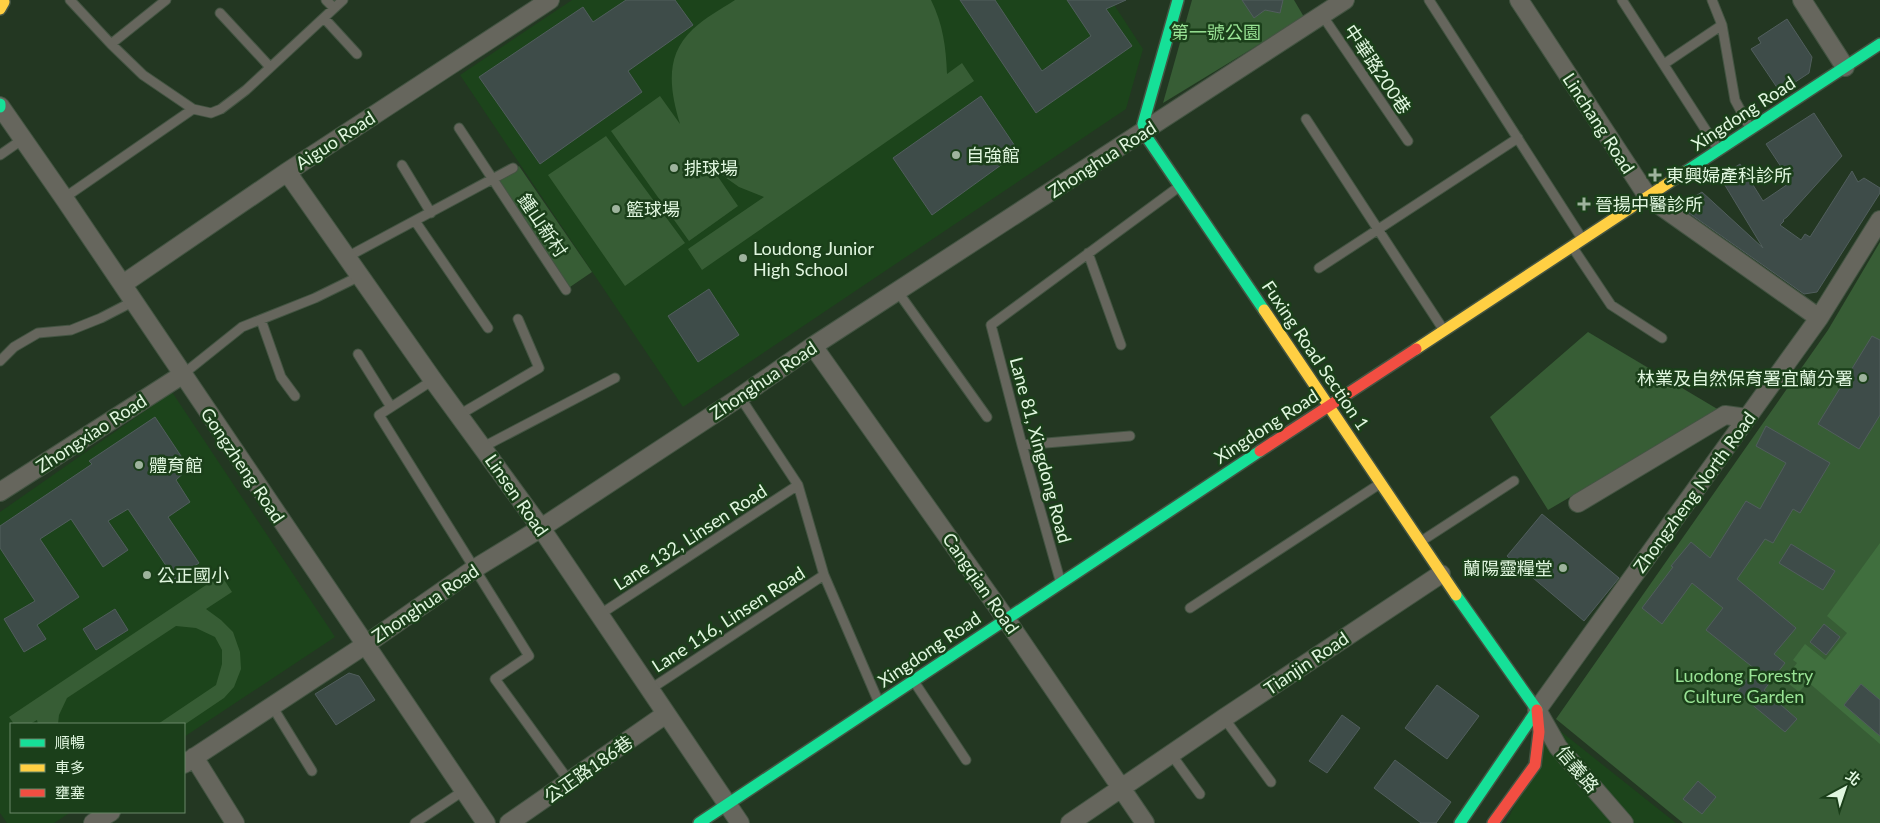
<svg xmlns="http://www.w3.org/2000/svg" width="1880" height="823" font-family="Lato,'Noto Sans TC',sans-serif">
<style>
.built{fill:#1c441b}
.green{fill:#375d35}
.forest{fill:#406f3e}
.building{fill:#3e4c49;stroke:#515e5d}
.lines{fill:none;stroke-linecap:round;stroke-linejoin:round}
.lane-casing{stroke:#435442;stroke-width:11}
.street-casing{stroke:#435442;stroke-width:20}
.fast-casing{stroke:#435442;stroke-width:14}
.slow-casing{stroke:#435442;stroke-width:14}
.jam-casing{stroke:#435442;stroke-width:14}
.lane{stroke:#66665d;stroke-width:9}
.street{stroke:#66665d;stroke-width:18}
.fast{stroke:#16e098;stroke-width:11}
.slow{stroke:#ffcf43;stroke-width:11}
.jam{stroke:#f24e42;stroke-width:11}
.poi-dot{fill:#9eb39d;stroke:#1b3f1a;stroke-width:2}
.labels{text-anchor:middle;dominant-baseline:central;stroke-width:5;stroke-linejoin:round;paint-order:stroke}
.park-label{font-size:18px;fill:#99e395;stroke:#1b3f1a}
.street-label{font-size:18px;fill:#e0f6df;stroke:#1b3f1a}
.poi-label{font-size:18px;fill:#e0f6df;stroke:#1b3f1a;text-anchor:start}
</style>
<rect width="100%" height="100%" fill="#233722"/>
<!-- built -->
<path class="built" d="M572 0H1111L1143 49 1126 109 683 407 460 75Z
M172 392 335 637 184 737V724H11V812H71L54 823H7L0 813V512Z
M1554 726 1676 823H1506Z"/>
<!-- green -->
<path class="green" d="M735 0H931C943 24 946 47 947 74L962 63 974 81 702 270 688 249 764 197 739 187 712 168 738 206 689 241 611 131 660 96 680 124C670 90 664 56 693 29 705 18 721 9 735 0Z
M1192 0H1294L1304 17 1163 103Z
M606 136 685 243 625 286 548 175Z
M519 166 592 272 570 287 498 180Z
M1880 242V823H1683L1556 719 1828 330Z
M1588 332 1719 410 1548 510 1490 417Z
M221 575 232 592 206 609 221 620 233 632 240 652 241 669 234 687 224 698 184 725 158 724 216 685 222 664V650L215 637 196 628 176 626 67 698 59 715 58 724H38L37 720 30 724H14L9 717Z"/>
<!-- forest -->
<path class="forest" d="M1880 543V744L1808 682 1799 692 1784 680 1797 663 1793 660 1805 644 1825 660 1847 633 1827 616Z"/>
<!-- building -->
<path class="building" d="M626 0H675L693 25 628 71 642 92 540 164 479 77 583 7 593 22Z
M960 0H995L1042 71 1091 36 1067 0H1126L1106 9 1132 46 1036 113Z
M1242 0H1283L1280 13 1265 10 1254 18Z
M1787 19 1812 57 1809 73 1780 92 1751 49 1761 43 1758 38Z
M981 96 1019 152 932 215 893 158Z
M1814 113 1842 156 1787 217 1783 220 1784 221 1780 225 1801 240 1805 234 1810 237 1852 171 1858 182 1864 178 1880 188V193L1817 292 1804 294 1679 206 1702 192 1763 248 1720 177 1740 164 1763 201 1791 182 1766 144Z
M709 289 739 335 698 362 668 316Z
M1872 336 1880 340V415L1859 449 1818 424Z
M155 417 189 468 176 480 190 502 168 517 199 563 175 579 128 509 108 521 128 550 103 567 71 519 40 539 79 597 37 625 46 639 24 652 4 619 35 601 0 548V526L92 464 89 461Z
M1766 426 1830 463 1800 513 1793 509 1773 543 1765 539 1737 579 1796 628 1774 654 1785 663 1764 690 1797 719 1785 732 1737 692 1755 669 1706 630 1723 608 1692 583 1662 624 1642 608 1673 567 1671 566 1691 542 1710 558 1746 501 1760 509 1786 463 1756 446Z
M1542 514 1619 578 1584 621 1507 556Z
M1791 544 1835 571 1823 590 1779 563Z
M115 609 128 630 96 650 83 629Z
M1824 624 1840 637 1826 655 1810 642Z
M349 673 359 676 375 700 336 725 315 694Z
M1861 684 1880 700V736L1844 705Z
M1437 685 1479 716 1447 759 1405 728Z
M1342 715 1360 728 1327 773 1309 761Z
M1395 760 1451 802 1436 823H1421L1374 788Z
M1698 781 1716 797 1702 814 1683 799Z"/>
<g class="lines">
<!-- lane casing -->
<g class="lane-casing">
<path id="lane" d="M70 0 111 44 143 75 193 109 211 113 221 109 246 90 343 0
M326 0 334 8
M1429 0 1581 237
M1622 0 1718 149
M1712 0 1722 25 1735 100 1750 128
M220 13 270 67
M1322 15 1408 141
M324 18 357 54
M111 44 166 0
M1664 64 1722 25
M1306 119 1443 329
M459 128 566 290
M0 155 23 139
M402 165 431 213
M64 198 193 109
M415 221 488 328
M1573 248 1611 305 1662 338
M1088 253 1121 345
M347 257 513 168
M1319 268 1518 138
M898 292 987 417
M261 320 281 377 295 396
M358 354 391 407
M0 361 14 347 38 333 71 330 101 318 134 301
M182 375 242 327 315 298 360 276
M433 380 379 415 529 656 495 679 569 781
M740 397 798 485 824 575 879 703
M459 415 539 368 518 319
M1022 445 1130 436
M483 447 615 378
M1420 542 1514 481
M1060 580 1022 445 991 325 1180 186
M1190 608 1378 485
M599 615 798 485
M915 683 966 760
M649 690 824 575
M272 706 312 771
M1224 718 1271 782
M1171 754 1200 794
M415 823 463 791"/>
</g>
<!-- street casing -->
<g class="street-casing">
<path id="street" d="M1519 0 1648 197 1819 318
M1802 0 1845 67
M0 106 64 198 486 823
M287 172 433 380 541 528 740 823
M123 284 287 172 550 0
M813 346 1006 619 1145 823
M0 492 182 375
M1578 503 1725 415 1747 418
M194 757 235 823
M184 764 365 645 474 569 541 528 740 397 813 346 1345 0
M93 823 111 812
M509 823 666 714
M1070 823 1224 718 1441 574
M1624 823 1558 747 1537 710 1819 318 1880 220"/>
</g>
<!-- fast casing -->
<g class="fast-casing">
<path id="fast" d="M1178 0 1143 124 1148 139 1264 310
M0 104V107
M1685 172 1880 44
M1456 595 1537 710
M699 823 1260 451
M1460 823 1537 710"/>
</g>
<!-- slow casing -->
<g class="slow-casing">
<path id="slow" d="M0 9 4 2
M1264 310 1456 595
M1416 349 1685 172"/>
</g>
<!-- jam casing -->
<g class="jam-casing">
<path id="jam" d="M1260 451 1416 349
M1493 823 1535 765 1539 732 1537 710"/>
</g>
<!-- lane -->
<use href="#lane" class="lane"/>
<!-- street -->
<use href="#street" class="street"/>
<!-- fast -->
<use href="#fast" class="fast"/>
<!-- slow -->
<use href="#slow" class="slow"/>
<!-- jam -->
<use href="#jam" class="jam"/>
</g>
<!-- markers -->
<g class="poi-dot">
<circle cx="956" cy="155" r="5"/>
<circle cx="674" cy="168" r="5"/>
<path d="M1652.5 167.5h5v5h5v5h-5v5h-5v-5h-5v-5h5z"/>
<path d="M1581.5 196.5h5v5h5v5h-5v5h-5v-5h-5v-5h5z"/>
<circle cx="616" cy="209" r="5"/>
<circle cx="743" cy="258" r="5"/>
<circle cx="1863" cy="378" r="5"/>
<circle cx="139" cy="465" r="5"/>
<circle cx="1563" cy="568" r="5"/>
<circle cx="147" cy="575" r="5"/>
</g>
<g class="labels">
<!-- park labels -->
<g class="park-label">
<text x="1216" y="32">第一號公園</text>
<text x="1744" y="675">Luodong Forestry<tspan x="1744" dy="21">Culture Garden</tspan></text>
</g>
<!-- street labels -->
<g class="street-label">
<text transform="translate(1378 69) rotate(56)">中華路200巷</text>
<text transform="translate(1743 113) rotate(-33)">Xingdong Road</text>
<text transform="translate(1599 123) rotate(57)">Linchang Road</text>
<text transform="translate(335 140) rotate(-33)">Aiguo Road</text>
<text transform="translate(1102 159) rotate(-33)">Zhonghua Road</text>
<text transform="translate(543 225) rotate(56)">鍾山新村</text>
<text transform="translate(1316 355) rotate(56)">Fuxing Road Section 1</text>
<text transform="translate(763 380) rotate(-34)">Zhonghua Road</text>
<text transform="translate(1266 426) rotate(-33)">Xingdong Road</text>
<text transform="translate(91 433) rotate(-33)">Zhongxiao Road</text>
<text transform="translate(1041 450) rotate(75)">Lane 81, Xingdong Road</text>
<text transform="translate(243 465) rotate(56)">Gongzheng Road</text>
<text transform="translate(1694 492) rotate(-54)">Zhongzheng North Road</text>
<text transform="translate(517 495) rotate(55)">Linsen Road</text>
<text transform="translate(690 537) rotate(-33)">Lane 132, Linsen Road</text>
<text transform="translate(981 583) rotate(55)">Cangqian Road</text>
<text transform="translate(425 603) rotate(-34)">Zhonghua Road</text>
<text transform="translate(728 619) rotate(-33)">Lane 116, Linsen Road</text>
<text transform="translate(929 649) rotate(-34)">Xingdong Road</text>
<text transform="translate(1306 663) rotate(-34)">Tianjin Road</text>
<text transform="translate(588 769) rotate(-35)">公正路186巷</text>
<text transform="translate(1578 769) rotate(50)">信義路</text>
</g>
<!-- poi labels -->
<g class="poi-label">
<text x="966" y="155">自強館</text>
<text x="684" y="168">排球場</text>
<text x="1666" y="175">東興婦產科診所</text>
<text x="1595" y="204">晉揚中醫診所</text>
<text x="626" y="209">籃球場</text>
<text x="753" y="248">Loudong Junior<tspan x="753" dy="21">High School</tspan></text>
<text x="1853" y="378" text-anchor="end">林業及自然保育署宜蘭分署</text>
<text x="149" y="465">體育館</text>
<text x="1553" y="568" text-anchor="end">蘭陽靈糧堂</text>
<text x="157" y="575">公正國小</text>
</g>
</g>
<!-- legend -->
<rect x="10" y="723" width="175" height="90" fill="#1b3f1a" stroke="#6a8869"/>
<rect x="20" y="739" width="25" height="8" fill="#16e098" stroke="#6a8869"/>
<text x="55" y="748" font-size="15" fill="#e0f6df">順暢</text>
<rect x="20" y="764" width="25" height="8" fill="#ffcf43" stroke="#6a8869"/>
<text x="55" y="773" font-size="15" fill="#e0f6df">車多</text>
<rect x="20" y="789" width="25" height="8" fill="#f24e42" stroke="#6a8869"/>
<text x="55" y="798" font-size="15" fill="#e0f6df">壅塞</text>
<!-- north arrow -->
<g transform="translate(1845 788) rotate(40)" stroke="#1b3f1a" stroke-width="4" paint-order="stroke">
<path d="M0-4L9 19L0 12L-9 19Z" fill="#e0f6df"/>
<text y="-8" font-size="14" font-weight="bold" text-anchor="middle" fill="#e0f6df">北</text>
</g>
</svg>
